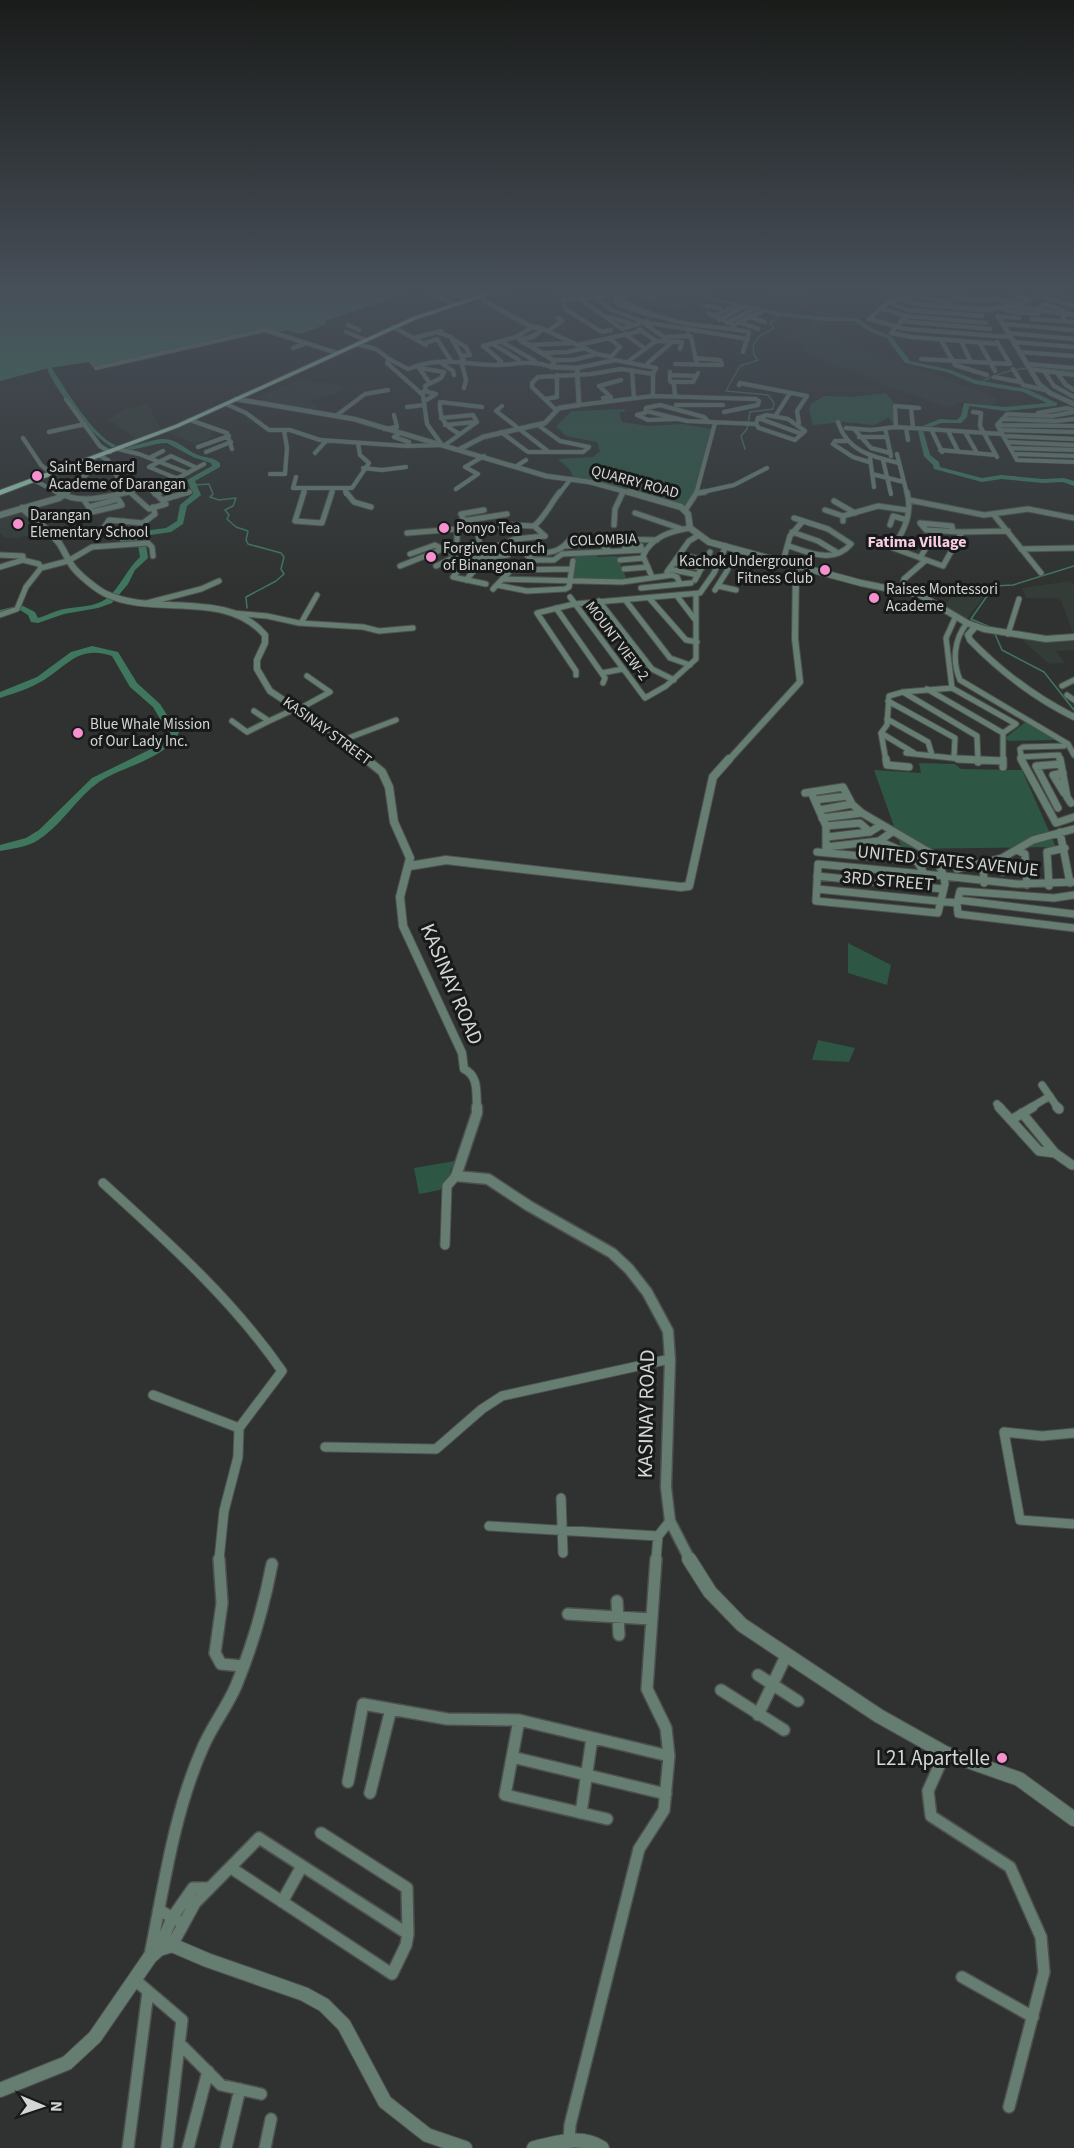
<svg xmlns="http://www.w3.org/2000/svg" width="1074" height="2148" font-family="'Source Sans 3',sans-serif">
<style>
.built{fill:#333c37}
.green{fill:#2e5644}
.water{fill:#3f775e}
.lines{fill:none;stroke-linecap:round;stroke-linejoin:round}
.stream{stroke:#3f775e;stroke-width:1.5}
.river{fill:#3f775e;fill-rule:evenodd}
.minor-far4-casing{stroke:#4d504e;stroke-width:5}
.minor-far3-casing{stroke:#4d504e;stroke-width:7}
.minor-far2-casing{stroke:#4d504e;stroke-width:9}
.minor-far1-casing{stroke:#4d504e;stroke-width:11}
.minor-casing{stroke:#4d504e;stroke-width:14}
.tertiary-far4-casing{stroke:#4d504e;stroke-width:6}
.tertiary-far3-casing{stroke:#4d504e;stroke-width:8}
.tertiary-far2-casing{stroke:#4d504e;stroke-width:10}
.tertiary-far1-casing{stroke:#4d504e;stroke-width:13}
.tertiary-casing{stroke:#4d504e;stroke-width:16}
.primary-casing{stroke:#4d504e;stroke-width:2}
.minor-far4{stroke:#667d71;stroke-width:4}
.minor-far3{stroke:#667d71;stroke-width:5}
.minor-far2{stroke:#667d71;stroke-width:7}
.minor-far1{stroke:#667d71;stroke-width:9}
.minor{stroke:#667d71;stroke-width:11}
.tertiary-far4{stroke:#667d71;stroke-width:4.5}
.tertiary-far3{stroke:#667d71;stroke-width:6}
.tertiary-far2{stroke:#667d71;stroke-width:8}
.tertiary-far1{stroke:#667d71;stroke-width:10}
.tertiary{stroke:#667d71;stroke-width:14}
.primary{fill:#98c9b1;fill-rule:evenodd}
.poi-dot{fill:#f690cf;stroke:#181919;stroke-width:2}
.labels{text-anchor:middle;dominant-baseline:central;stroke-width:6;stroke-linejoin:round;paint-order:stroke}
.far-poi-label{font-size:15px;fill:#d3d6d4;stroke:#181919;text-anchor:start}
.far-street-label{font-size:15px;fill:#d3d6d4;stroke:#181919}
.far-neighbourhood-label{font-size:16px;font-weight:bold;fill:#f8cce5;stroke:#181919}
.street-label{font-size:18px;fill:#d3d6d4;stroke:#181919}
.near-street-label{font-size:21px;fill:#d3d6d4;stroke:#181919}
.near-poi-label{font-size:21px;fill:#d3d6d4;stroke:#181919;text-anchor:end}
</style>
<rect width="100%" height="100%" fill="#2f3230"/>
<!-- built -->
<path class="built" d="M743 288H798L794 290 821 301 828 306V311H823L820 322 822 334 909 367 923 370 998 399 993 406 962 402 952 406H943L893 388 811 355 802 350 804 346 782 337 800 330 810 333 815 312 803 307 799 303 776 295Z
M304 379 318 383 331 382 349 389 311 401 317 407 313 410 283 406 285 404 274 402 270 403 257 397Z
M147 403 162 430 138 440 108 419 130 406 133 408Z
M191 421 218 429 209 435 214 437 195 444 167 432Z
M22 509 41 532 17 538 4 537 0 532V516Z
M1070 581 1074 584V635L1061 601 1055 598H1026L1022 588Z
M969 585 986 588 984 596 966 620 944 606 957 592Z
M1074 638V650L1056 651 1065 663 1049 664 1022 640Z"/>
<!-- green -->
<path class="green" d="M653 288H701L712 301 690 304 676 311 653 303 663 298 650 293Z
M886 393 894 404V426L889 417 874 425 844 422 813 425 809 409 811 404 824 396 852 397Z
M624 409 626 411 619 413 622 422 649 426 683 424 711 429 712 438 703 459 700 486 685 506 590 480 574 479 570 470 558 459 593 457 600 451 597 442 566 436 556 426 572 411Z
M595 554 598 557 617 556 627 580 571 578 575 556Z
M1027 721 1059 740 1009 741 1005 738Z
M919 763 955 764 961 769 1022 770 1056 847 902 849 874 770 921 773Z
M848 943 891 965 887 985 848 973Z
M818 1040 855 1048 849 1062 812 1060Z
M455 1161 450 1171 452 1175 440 1190 419 1194 414 1168Z"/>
<!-- water -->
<path class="water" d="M0 288H423L325 321 327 324 300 334 287 330 276 333 263 328 92 367 89 362 49 368 0 381Z"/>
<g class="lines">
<!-- stream -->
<path class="stream" d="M979 383C1015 364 1035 367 1074 372
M745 449 741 436 747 429 750 412 773 409 774 403 768 395 726 391 740 366 758 360 754 355 753 345 760 336 774 328 770 322 775 320 779 314
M195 485 209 484 213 494 210 497 219 500 236 498 233 506 225 510 229 515 227 519 236 527 248 531 246 540 248 544 281 553 284 557 281 569 284 574 276 581 246 597 247 608
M990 627 971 619 994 586 1013 585 1074 566
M995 634 1002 650 1044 672 1074 710"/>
<!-- river -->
<path class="river" d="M702 288H708L714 298 779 312 826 317 857 318 873 329 891 336 910 361 951 370 976 380 1027 389 1057 403V405L1055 406 1005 411 969 406 967 417 961 423H941L923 430 930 455 939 462 940 467 982 478 1001 475 1043 479 1064 478 1074 481V486L1063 482 1043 483 1001 479 982 482 934 469 933 465 924 456 918 431 920 427 940 419 957 420 961 416 964 403 1005 407 1047 403 1023 392 975 384 947 372 905 363 887 338 869 331 854 321H826L779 316 710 300Z
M47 367H51C64 387 93 436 115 445 132 451 149 438 165 439 179 440 187 451 198 455 206 458 213 457 220 463V467L195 481 201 495 187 506 183 524 171 532 137 537V541L146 544 148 558 135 570 128 584 112 603 98 608 64 614 38 623 31 622 28 615 20 610 0 614V610L21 605 35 612 38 618C45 616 53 612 60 610 75 606 95 608 107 598 120 588 126 570 140 557L138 545 129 542 120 544V540L135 532 166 528 177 521 180 505 193 494 187 480 212 466 211 463 193 457 167 443C150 443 134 453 117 449 98 445 50 384 47 367Z
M92 646 118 652 137 683 160 704 169 718 181 727C171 759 124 765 99 782 76 798 61 827 35 842 25 847 11 849 0 851V845L26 838 39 830 92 778 151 749 169 736 171 728 162 722 153 707 130 687 112 656C79 645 69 664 44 680 31 688 15 693 0 698V692L37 677 71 652Z"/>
<!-- minor-far4 casing -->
<g class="minor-far4-casing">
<path id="minor-far4" d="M443 288 468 300
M462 288 480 296
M478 288 490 293
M542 288H545
M551 288 571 290 584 297
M582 288 612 310 644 322 748 339
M622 288 617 295 624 297
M641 288 637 290 638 293 653 299
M899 288 923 297 951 303
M607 289C618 303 660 318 679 322 702 327 726 327 749 332L743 352
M429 292 454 304
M1015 296 1029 299
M1045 297 1074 306
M579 298 622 329 647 321
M615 301 625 307 654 316
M888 302 908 310 982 316
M705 306 720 308
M880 308 906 316 986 323
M1001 308 1012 312 1039 314 1038 308 1045 304 1063 310V321
M708 313 734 325
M713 316 736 306
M906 316 891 333 912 337 998 344
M998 316 1019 318
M609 317 635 325
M750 317 765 322
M1031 319 1074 322
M719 320 744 307
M900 321 990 329
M739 322 758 329
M727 323 752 310
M645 324 664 337 690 336
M1003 324 1074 330
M348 325 359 330
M733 325 761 312
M393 327 426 345
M543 329 597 354 611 357 620 347 609 338
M639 329 656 341 682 342 680 349
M611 330 602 332 597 329 565 309 563 300 613 295
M548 331 562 321 558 318
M346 332 366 340
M437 332 451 337 464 361
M1008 333 1074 339
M625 334 644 348
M688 334 691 337 697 364
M1010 337 906 329 869 319 888 302 930 292 944 291 952 296 975 301 994 299 1015 303 1025 302 1040 295 1056 294
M414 338 441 331
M454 340 466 347 470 355 461 356
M941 340 955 365 987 375
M961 341 971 362
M502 342 535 361
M979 342 995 371
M997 342 1010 364
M1013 342 1074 347
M357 344 376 349 389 359 387 363 423 395 427 424 442 445
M423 344 437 339 451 361
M493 344 519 360
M529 345 573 343
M578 345 641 331
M483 346 516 337 532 327
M483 346 501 361 498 364
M293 348 304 344
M1019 352 1074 356
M541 353 567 352 585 348
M695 358 720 360 722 365
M389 359 408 369C443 355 461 365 496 365 515 365 533 359 551 367
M921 359 1010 364
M554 360H573L597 354
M630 360 656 341
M461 361 466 380 464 388
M440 362 453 371 454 375
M648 363 672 342
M675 364 722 365
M1027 364 1074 368
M96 368 265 330 337 353
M577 368 615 360 656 368 653 374V396
M1013 369 1023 385 1045 390
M1030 369 1074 375
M632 370 634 398
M1044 371 1054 386 1074 397
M670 372V381L674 384 675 396
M1057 373 1066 385 1074 390
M670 375 696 376
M994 377 1020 382
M671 382H693L698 373
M739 385 740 383 807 396 797 411 799 423
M426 390 425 386 441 378 444 372 419 368 429 382
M424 391 436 394 425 401
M603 398 611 397 599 386 621 380
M66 399 100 446 110 452
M545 399 557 397V375
M226 404 246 413 269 430H290L320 440 407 446 442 445
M579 405 653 396 756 399 759 401 758 405 724 412
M676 405H723
M502 406 496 411 549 452
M407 407 424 405
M911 407 913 428
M556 410 532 387V383L538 377 591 374 621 369 653 374
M646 411 687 421 756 424
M973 412 981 413 980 426 997 457
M1074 412 1052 416 1007 414 997 425 1017 460 1074 462
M1038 413 1067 408 1074 410
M337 415 365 394 388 390
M767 415 788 419 805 431 795 440 759 428 756 424 758 418Z
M776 415 790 393
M441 418 473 415 477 422
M758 418 802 434
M677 419 648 420 637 415 645 413 646 408 660 405 704 417 709 422
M1002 419 1056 421 1074 419
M190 420 227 433 232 449
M838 422C847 451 872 457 899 463
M445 425 475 422
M538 425 560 441 589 447
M997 425 1074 426
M896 427 895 406 919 408
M846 428 871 430 896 427 1002 434
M885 428 891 456
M906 428 908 440
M384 429 397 427 394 415
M854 429 871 448 890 453
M931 429 942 452
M1000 430 1074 432
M948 431 958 451
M49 432 85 424
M501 432 528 452H583L589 447
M965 432 977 453
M399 434 394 437 409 442 408 445
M460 434C445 427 439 418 440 402L482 407
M1004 436 1074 439
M859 437H886
M23 438 41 465 52 474
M847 441H835L833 444 853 457 869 462
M1007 442 1074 445
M445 445 477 422
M198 447 229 436
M1010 448 1074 450
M118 449 139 454 188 473
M940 450 996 455
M206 452 231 442
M315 453 326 441
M897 454 907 494
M1014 454 1074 456
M100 456 108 460 120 482
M149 458 163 451
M870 458 874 487
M883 460 891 494
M515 467 526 460
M363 468 382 470 406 467
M270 474H285L287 448 284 430
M872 474 904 482
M296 477 293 488H352L369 463 360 455 358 443
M176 478 149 467 171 456 197 468
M34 480 60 494
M76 484 103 485
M148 487 155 494
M345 489 346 494
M456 489 478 474 465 467 484 456
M130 492 132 494
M698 493 734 485 767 468
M120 494 180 477 204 464
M156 494 178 487
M184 494 190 492
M303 494 305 488
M331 494 333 489
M559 494 570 480
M696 494 715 423"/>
</g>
<!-- minor-far3 casing -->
<g class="minor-far3-casing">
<path id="minor-far3" d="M57 492C81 505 103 497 129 492
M130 492 149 509 166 504
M154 492 164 502
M304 492 295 521 322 523 332 492
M346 492 354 502 371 507
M907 492C913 514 904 530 893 548L943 566 962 532 1008 531
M698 493 705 492
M155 494 161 492
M84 500 92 512 122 505 118 499 89 507
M162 500 189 492
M909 500 984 515 1028 509 1074 518
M834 501 855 513
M686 509 697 492
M825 510 843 516
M635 513 682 529
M994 515 1041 573
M464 520 461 514 484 510
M843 521V516L878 506 906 510
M614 525 615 509 623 492
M890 525 893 516 907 520
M103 529 109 520 143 523 155 514 153 507
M953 531 952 526 920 523 926 530 962 532
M792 532 818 541 838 553
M407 533 457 529
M545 536 534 526C546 516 550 504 560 492
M52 537 103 529H120L124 521
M613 539 657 540
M567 546 599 543
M624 546H641
M789 546C810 553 834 564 851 544L828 529 794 518
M480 547 477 529 506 525 534 526
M457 548V529L462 521 507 514
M1021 549 1074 548
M410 554 435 545C459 560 481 559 508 555
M562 554 554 560H532L527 555C546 552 559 555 570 539L595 540 608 550
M562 554 644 550
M0 555 23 556V558
M680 555 706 560
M469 557 453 577 486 584
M920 558 933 536
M620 560 644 558
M783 561 790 536 803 521
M731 562 745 565
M675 563 702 568
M400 566 448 547 497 546 515 539 545 536
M436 566 455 557
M0 567 23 560 39 564 41 568 26 587 17 609 0 615
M41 568 68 561 92 547 148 543 152 547 153 556
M624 569 648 567
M669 569 698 575
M667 572 689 541 699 535
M652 577 643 556C651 537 671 531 690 528
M503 579 622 582 672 575 677 577 680 584
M466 580 485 558
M695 580 710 552
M497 585 527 591 565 589 569 587 573 561
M718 586 736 590
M641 588 691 583
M493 589 511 570 572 569
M715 590 727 571 736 549
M901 591 904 579 926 560
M677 596 696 621
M570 597 645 698 666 686 696 659V594
M650 599 686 640 697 642
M599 601 652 669 674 680
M626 601 670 658 690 665
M147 603 201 589 219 581
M556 608 605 678 603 683
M232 613 267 616 299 623 363 627 379 631 413 628
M301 623 317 595
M967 623C954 639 952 661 960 680L1068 744 1074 755
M1008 634 1019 599
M602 673 623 669
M576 675V671L537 613 574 604 700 593 714 573 726 546
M1062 686 1074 680
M952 688 946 638 956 616
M927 689 1003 733
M903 692 977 736 978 761
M1067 695 1074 700
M888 701 955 738 954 757
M299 709 330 692 307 676
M254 711 269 721 297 708
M887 719 928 742 932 755
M232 721 247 732 269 721
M881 733 914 753
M343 740 396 720
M906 753 979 761
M1020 757 1059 755 1060 761
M886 761 881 733 887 725 889 696 903 692 952 688 1016 724 1003 733V761
M1022 761 1020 749 1023 747 1064 746"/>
</g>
<!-- minor-far2 casing -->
<g class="minor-far2-casing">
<path id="minor-far2" d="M886 759 887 765 909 767
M958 759 1003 761
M978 759V762
M1003 759V767
M1021 759 1056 823 1074 817
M1060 759 1067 797 1071 803
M1063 773 1053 775 1064 793
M811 792 826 826V850
M805 793 843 787 852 804 862 813 934 855 944 876
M815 800 847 796
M1058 808 1036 766 1061 764
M819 810 852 804
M822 818 862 813
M826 826 860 823 870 832
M1060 832 1070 883
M827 837 870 832 881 825
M879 841C897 849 917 854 924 874
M826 847 879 841 892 832
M1017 850 1025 854 1027 885
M817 852 906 860 915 858
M1002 858 1003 872
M818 864 944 876 945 884 938 913 816 901Z
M983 864 984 883
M957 869 1002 858 1033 840 1074 829
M817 876 943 889
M944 876 1017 884 1074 882
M1049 886 1047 852 1065 848
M817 889 957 903
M1074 895 1054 898 960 891 957 903 958 914 1074 928
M958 900 1074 914
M1042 1085 1058 1108
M997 1104 1001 1108
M1030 1108 1050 1096"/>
</g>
<!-- minor-far1 casing -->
<g class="minor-far1-casing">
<path id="minor-far1" d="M999 1107 1039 1151 1055 1153
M1057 1107 1059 1109
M1022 1113 1055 1153 1072 1165
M1011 1120 1033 1107
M103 1183C168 1242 232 1299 282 1371L239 1428 238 1457 224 1511 219 1560
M445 1245 447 1186 456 1176
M153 1395 239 1428
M1074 1433 1042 1436 1004 1432 1020 1520 1074 1524
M325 1447 436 1449 482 1409 502 1396 670 1359
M561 1498 563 1553
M489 1526 658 1536
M656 1560 658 1536 670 1521"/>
</g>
<!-- minor casing -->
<g class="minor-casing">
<path id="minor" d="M219 1559 222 1603 215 1653 221 1664 243 1666
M617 1601 619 1635
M568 1614 651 1619
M758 1675 798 1701
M721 1690 784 1730
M758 1715 786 1656
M519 1720 505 1795 607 1819
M945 1753 928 1791 931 1816 1010 1867 1041 1937 1044 1972 1009 2107
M512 1757 666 1794
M348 1782 363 1704 447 1719 519 1720 669 1756
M370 1793 391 1709
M581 1813 592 1738
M231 1868 392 1974 406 1945 408 1934 407 1888 321 1833
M282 1902 302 1866
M159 1910 182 1923
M172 1945 195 1903 259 1838 408 1934
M159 1949 172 1918 193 1888H209
M150 1955C164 1886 174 1812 203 1747 212 1726 227 1707 236 1686 252 1647 264 1606 272 1564
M962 1977 1033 2017
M135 1980 182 2020 167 2148
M179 2043 221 2085 261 2094
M569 2141 570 2125 639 1849 664 1810 669 1756 666 1728 647 1689 656 1559
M128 2148 148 1992
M188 2148 208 2071
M226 2148 240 2089
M265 2148 271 2119"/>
</g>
<!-- tertiary-far4 casing -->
<g class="tertiary-far4-casing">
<path id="tertiary-far4" d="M881 288 907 301 923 305 985 310 1011 306 1074 315
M484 301 530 326 543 329
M998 316 1039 384 1050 393 1074 404
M520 340 534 336 543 329
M236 399 354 419 546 476 590 482 634 494
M460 449 483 437 545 423 559 408 579 405 577 368 551 367 555 361 520 340
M65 494 94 467 86 461"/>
</g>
<!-- tertiary-far3 casing -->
<g class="tertiary-far3-casing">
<path id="tertiary-far3" d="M629 492 681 507 688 514 690 528 709 542 861 583 920 595 967 623 984 629 1046 639 1074 637
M22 508C34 519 49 530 59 543 64 550 67 559 73 567 79 575 95 588 104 593 154 618 225 588 265 635V643L257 660V669L270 691 336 735 368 761
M0 515 59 498 67 492
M975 627 968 635 970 640C1001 672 1034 697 1074 717
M728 761 800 682 795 639 796 565"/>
</g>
<!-- tertiary-far2 casing -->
<g class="tertiary-far2-casing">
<path id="tertiary-far2" d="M366 759 382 772 389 787 394 822 410 858 400 897 403 926 462 1053 464 1069C479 1076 476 1093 477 1108
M410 866 446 860 681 887 689 886 713 777 729 759"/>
</g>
<!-- tertiary-far1 casing -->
<g class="tertiary-far1-casing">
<path id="tertiary-far1" d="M477 1107V1113L456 1176 488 1179 529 1206 612 1253 629 1269 647 1292 668 1331 670 1359 666 1487 670 1521 690 1560"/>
</g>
<!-- tertiary casing -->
<g class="tertiary-casing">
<path id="tertiary" d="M689 1559 710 1592 742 1625 879 1716 945 1753 1019 1779 1074 1819
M0 2090 67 2063 95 2037 150 1957 159 1949 172 1945 207 1960 304 1994 324 2005 344 2025 385 2102 427 2135 465 2148
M534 2148C557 2143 581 2134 602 2148"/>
</g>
<!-- primary casing -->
<g class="primary-casing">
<path id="primary" d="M502 288H510L417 319 179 427 0 495V490L175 425 413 317Z"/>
</g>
<!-- minor-far4 -->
<use href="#minor-far4" class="minor-far4"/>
<!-- minor-far3 -->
<use href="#minor-far3" class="minor-far3"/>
<!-- minor-far2 -->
<use href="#minor-far2" class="minor-far2"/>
<!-- minor-far1 -->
<use href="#minor-far1" class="minor-far1"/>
<!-- minor -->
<use href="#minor" class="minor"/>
<!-- tertiary-far4 -->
<use href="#tertiary-far4" class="tertiary-far4"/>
<!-- tertiary-far3 -->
<use href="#tertiary-far3" class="tertiary-far3"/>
<!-- tertiary-far2 -->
<use href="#tertiary-far2" class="tertiary-far2"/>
<!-- tertiary-far1 -->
<use href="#tertiary-far1" class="tertiary-far1"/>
<!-- tertiary -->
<use href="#tertiary" class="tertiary"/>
<!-- primary -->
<use href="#primary" class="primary"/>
</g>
<!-- sky -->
<linearGradient id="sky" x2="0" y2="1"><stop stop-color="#1a1c1a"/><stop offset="0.49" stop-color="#474f59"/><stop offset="1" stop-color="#474f59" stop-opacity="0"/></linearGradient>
<rect width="1074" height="589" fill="url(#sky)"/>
<!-- markers -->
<g class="poi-dot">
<circle cx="37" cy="476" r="6"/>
<circle cx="18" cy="524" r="6"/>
<circle cx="444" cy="528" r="6"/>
<circle cx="431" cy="557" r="6"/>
<circle cx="825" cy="570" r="6"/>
<circle cx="874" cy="598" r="6"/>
<circle cx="78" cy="733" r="6"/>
<circle cx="1002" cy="1758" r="6"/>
</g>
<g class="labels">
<!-- far-poi labels -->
<g class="far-poi-label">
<text x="49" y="467">Saint Bernard<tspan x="49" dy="17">Academe of Darangan</tspan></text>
<text x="30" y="515">Darangan<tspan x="30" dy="17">Elementary School</tspan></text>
<text x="456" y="528">Ponyo Tea</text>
<text x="443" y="548">Forgiven Church<tspan x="443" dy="17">of Binangonan</tspan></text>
<text x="813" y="561" text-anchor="end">Kachok Underground<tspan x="813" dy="17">Fitness Club</tspan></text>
<text x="886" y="589">Raises Montessori<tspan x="886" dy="17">Academe</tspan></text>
<text x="90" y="724">Blue Whale Mission<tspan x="90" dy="17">of Our Lady Inc.</tspan></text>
</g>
<!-- far-street labels -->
<g class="far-street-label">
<text transform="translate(635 482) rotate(15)">QUARRY ROAD</text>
<text transform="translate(603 540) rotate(-2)">COLOMBIA</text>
<text transform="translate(617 641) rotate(53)">MOUNT VIEW-2</text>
<text transform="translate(327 731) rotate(36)">KASINAY STREET</text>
</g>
<!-- far-neighbourhood labels -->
<g class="far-neighbourhood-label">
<text x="917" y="542">Fatima Village</text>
</g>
<!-- street labels -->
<g class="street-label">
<text transform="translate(948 861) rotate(6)">UNITED STATES AVENUE</text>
<text transform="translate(888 881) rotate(5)">3RD STREET</text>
</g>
<!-- near-street labels -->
<g class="near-street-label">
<text transform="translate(452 984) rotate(67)">KASINAY ROAD</text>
<text transform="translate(646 1414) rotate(-89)">KASINAY ROAD</text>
</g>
<!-- near-poi labels -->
<g class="near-poi-label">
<text x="990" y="1758">L21 Apartelle</text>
</g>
</g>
<!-- north arrow -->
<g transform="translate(42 2106) rotate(92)" stroke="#181919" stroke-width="4.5" paint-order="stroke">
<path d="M0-4.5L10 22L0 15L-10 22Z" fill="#d3d6d4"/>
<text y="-9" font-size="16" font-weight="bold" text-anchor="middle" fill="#d3d6d4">N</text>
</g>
</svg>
